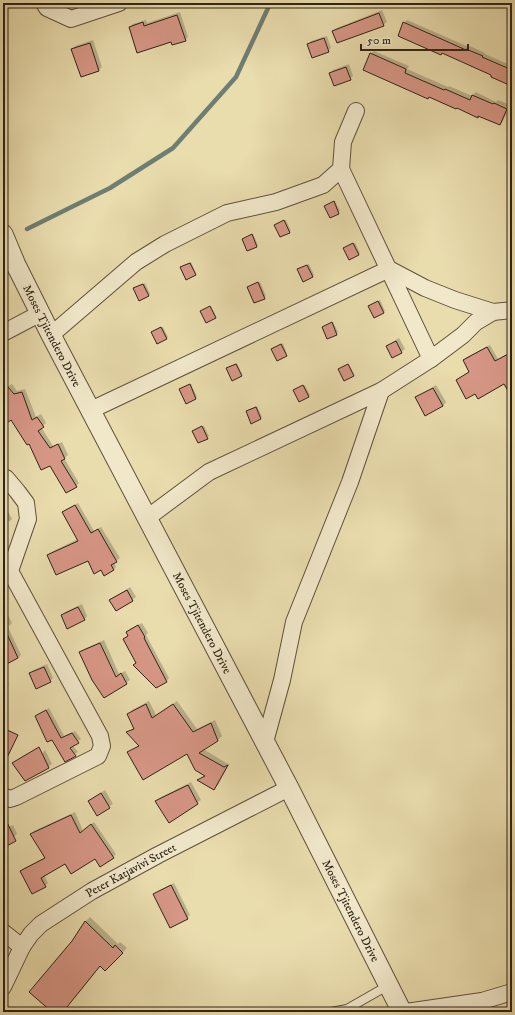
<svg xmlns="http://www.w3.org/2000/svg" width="515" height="1015" font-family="'IM FELL DW Pica',serif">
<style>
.shadow{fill:#0003}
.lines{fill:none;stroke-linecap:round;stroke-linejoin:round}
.stream{stroke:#6e7e72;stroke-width:4.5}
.building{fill:#d79786;stroke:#2f2317}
.service-casing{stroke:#5e513c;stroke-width:10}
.minor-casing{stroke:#5e513c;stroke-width:18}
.tertiary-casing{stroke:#5e513c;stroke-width:21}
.service{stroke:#f1e8ca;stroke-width:8}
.minor{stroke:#f1e8ca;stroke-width:16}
.tertiary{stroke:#f1e8ca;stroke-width:19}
.labels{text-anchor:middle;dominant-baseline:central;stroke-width:3.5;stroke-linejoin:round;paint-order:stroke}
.street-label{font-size:12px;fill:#2f2317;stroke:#f1e8ca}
</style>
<rect width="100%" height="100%" fill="#e9dcad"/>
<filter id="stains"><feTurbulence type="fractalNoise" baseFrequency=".005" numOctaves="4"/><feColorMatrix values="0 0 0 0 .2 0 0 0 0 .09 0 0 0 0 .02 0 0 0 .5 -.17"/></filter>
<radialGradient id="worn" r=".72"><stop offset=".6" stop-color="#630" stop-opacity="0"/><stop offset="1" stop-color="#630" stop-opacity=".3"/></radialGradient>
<!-- shadow -->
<path class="shadow" d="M3 3H10L12 7 8 10 3 12Z
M382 10 387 22 383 25 333 31 337 28Z
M180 12 188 37 185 40 130 27 133 24 146 20 147 23Z
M407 20 469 47 470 46 485 53V54L512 66V83L508 82 507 83 493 75 443 53 441 54 404 23Z
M327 36 331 48 328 51 308 45 311 41Z
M93 40 102 67 99 70 81 76 72 49 75 46Z
M374 51 409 66 407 69 448 87 449 86 472 96 476 92 496 102 498 100 510 105 503 121 500 124 479 115 370 54Z
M349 64 353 76 350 79 330 73 333 70Z
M335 201 340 211 330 217 326 205Z
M286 220 291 231 289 232 277 224Z
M253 234 258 245 248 250 244 238Z
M355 243 360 253 358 255 346 247Z
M191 262 196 273 195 274 182 266Z
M309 264 314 275 304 280 300 268Z
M260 282 266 296 264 298 250 286Z
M145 283 150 294 148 295 136 287Z
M380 300 385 311 383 312 369 306Z
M211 306 216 316 215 318 201 311Z
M333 322 338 332 328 338 324 326Z
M163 327 168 337 166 338 154 331Z
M399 338 405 349 401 352 388 346 391 343Z
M283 343 287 354 286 355 272 349Z
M490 345 498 359 512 351V378L475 392 457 380 470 371 464 360 467 357Z
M237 363 242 374 241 375 228 367Z
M349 364 354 374 353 376 340 368Z
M12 384 17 391 25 389 36 417 41 414 46 423 41 427 53 446 62 442 68 455 64 458 79 483 76 486 50 465 29 443 11 418 3 421V389Z
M191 384 197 397 186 402 182 388Z
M305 385 310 395 309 396 296 389Z
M436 385 446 402 443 406 416 398Z
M257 406 262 417 252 422 248 410Z
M204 426 209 436 199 442 195 430Z
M3 502 12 519 10 521 3 522Z
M78 503 94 531 101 527 120 558 114 562 116 567 113 570 101 569 88 560 48 555 51 552 78 539 63 512Z
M130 587 136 597 117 610 111 600Z
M82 604 87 616 84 620 62 615 65 612Z
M3 606 12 623 8 627 21 655 18 658 3 664Z
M142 623 148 633 146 635 169 678 166 681 137 663 124 639 129 635 127 632 130 629Z
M104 640 119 674 125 671 130 680 104 696 81 652 84 649Z
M47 664 53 678 50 681 30 673 34 670Z
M3 681 9 684 3 695Z
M149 701 156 715 177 701 197 729 215 720 222 736 218 740 203 749 228 764 230 763 218 785 214 789 199 780 205 775 187 753 129 752 139 745 127 733 135 727 129 714 132 710Z
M49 708 64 736 75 731 81 739 72 745 78 752 65 761 52 738 36 716Z
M45 750 52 764 48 767 17 760 30 752 41 755Z
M191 782 201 800 169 822 156 801 159 798Z
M105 790 113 804 97 814 89 801Z
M75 812 83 831 94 822 116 854 113 857H95L65 862 44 875 48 883 45 886 21 871 24 868 45 857 31 834 34 831Z
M13 825 17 834 3 847V829Z
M174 883 190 915 187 918 155 894 158 891Z
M3 886 6 888 3 893Z
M90 917 118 944 120 942 127 948 105 970 101 965 84 986V987L62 1012H53L73 942 86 921Z"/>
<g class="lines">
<!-- stream -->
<path class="stream" d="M27 229 110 188 173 148 236 77 269 6V3"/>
</g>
<!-- building -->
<path class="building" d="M379 13 384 26 337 43 332 31Z
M177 15 186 41 172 45 171 42 137 53 129 27 143 22 144 26Z
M403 22 466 50V49L483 56 482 57 512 70 507 84 491 77V75L442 53 441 55 398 36Z
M324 38 329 52 312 58 307 44Z
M90 43 99 71 81 77 71 49Z
M370 53 406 69 405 73 444 90 445 89 470 100 472 95 493 104 494 103 507 109 500 125 478 116V118L457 108 456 109 429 97 428 99 363 70Z
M346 67 351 80 334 86 329 73Z
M334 201 339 214 330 218 324 206Z
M284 220 290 233 280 237 274 225Z
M252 234 257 247 247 251 242 239Z
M353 243 359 255 349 260 343 248Z
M190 263 196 275 186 280 180 267Z
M307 265 313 277 303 282 297 269Z
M258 282 265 299 254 303 247 287Z
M143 284 149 296 139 301 133 288Z
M378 301 384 313 374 318 368 306Z
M210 306 216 318 206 323 200 311Z
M332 322 337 335 327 339 322 327Z
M161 327 167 339 157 344 151 332Z
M396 341 402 353 392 358 386 346Z
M281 344 287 356 277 361 271 349Z
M487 347 495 361 512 352V398L504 384 478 399 475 394 466 399 456 380 469 372 463 360Z
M236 364 242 376 232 381 226 368Z
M348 364 354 376 344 381 338 369Z
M3 381 14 394 22 392 32 420 37 417 44 427 38 431 50 448 58 444 65 459 61 461 77 487 66 493 50 466 41 470 29 444 27 445 11 420 3 426Z
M190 384 196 399 186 404 179 389Z
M303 385 309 397 299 402 293 390Z
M433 388 443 406 425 416 415 397Z
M256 407 261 419 251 424 246 411Z
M202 426 208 439 198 443 192 431Z
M75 505 91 533 98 529 117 562 111 565 114 570 104 576 101 570 94 574 88 561 56 575 47 555 78 541 62 512Z
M127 590 133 601 116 611 109 600Z
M78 607 85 620 67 629 61 615Z
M3 625 18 658 3 666Z
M138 625 145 637 144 638 167 682 156 688 133 665 136 663 123 639 128 636 126 632Z
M100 643 116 677 121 673 127 684 104 698 92 680 79 652Z
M44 667 51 682 36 689 29 673Z
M146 704 152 718 173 704 193 732 211 723 218 741 199 753 224 767 228 765 214 790 197 780 205 776 195 770 187 754 143 780 127 752 139 746 126 732 134 729 127 714Z
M46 710 61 738 72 733 79 743 70 748 76 756 65 762 52 740 47 742 35 716Z
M3 728 18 735 3 766Z
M39 747 49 768 25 781 12 763Z
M188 785 198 804 169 823 155 801Z
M101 793 110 808 97 816 88 801Z
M3 814 16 841 3 848Z
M71 815 80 833 91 824 114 858 100 867 95 859 71 874 65 864 41 878 46 887 32 894 20 871 45 858 30 834Z
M171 885 188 919 170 928 153 894Z
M85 921 113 948 115 945 123 953 105 971 100 966 63 1012H52L29 992 72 941Z"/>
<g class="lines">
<!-- service casing -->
<g class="service-casing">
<path id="service" d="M331 1012 347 1009 389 985"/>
</g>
<!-- minor casing -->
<g class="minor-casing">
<g id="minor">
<path d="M44 3 47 8 71 19 119 3"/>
<path d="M341 169 431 359"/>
<path d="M3 333 41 313"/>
<path d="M51 335 136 262 165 244 227 213 276 202 323 185 341 169 343 142 356 111"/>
<path d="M91 410 389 269 425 288 455 300 493 312"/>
<path d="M3 477 6 478 17 491 26 503 28 519 10 571 3 574"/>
<path d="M147 518 209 472 381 391 431 359 463 335 476 322 493 312 512 310"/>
<path d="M265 742 282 680 294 622 350 482 381 391"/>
<path d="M3 796 10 799 16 797 98 756 102 746 100 736 10 571"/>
<path d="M3 932 22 947"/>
<path id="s1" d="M3 987 22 947 31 934 41 924 92 891 158 855 289 788"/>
<path d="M406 1012 482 1001 512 992"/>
</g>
</g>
<!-- tertiary casing -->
<g class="tertiary-casing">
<g id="tertiary">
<path id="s2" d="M3 234 16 265 51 335 289 788 402 1012"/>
</g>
</g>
<!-- service -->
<use href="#service" class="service"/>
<!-- minor -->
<use href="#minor" class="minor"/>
<!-- tertiary -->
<use href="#tertiary" class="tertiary"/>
</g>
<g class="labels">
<!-- street labels -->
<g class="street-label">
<text stroke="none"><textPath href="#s2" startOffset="113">Moses Tjitendero Drive</textPath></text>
<text stroke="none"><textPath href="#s2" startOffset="437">Moses Tjitendero Drive</textPath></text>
<text stroke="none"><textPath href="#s1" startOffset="179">Peter Katjavivi Street</textPath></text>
<text stroke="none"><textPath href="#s2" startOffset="761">Moses Tjitendero Drive</textPath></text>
</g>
</g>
<!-- margin -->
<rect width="515" height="1015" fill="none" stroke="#e9dcad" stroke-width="16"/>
<rect x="4" y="4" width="507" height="1007" fill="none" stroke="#2f2317" stroke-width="2"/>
<rect x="8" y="8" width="499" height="999" fill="none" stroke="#2f2317"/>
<!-- scale -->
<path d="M361 44v6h107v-6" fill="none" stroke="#2f2317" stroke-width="2"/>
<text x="367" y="44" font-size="12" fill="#2f2317" stroke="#f1e8ca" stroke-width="3" paint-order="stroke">50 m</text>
<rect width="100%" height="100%" filter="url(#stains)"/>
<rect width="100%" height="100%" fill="url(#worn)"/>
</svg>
